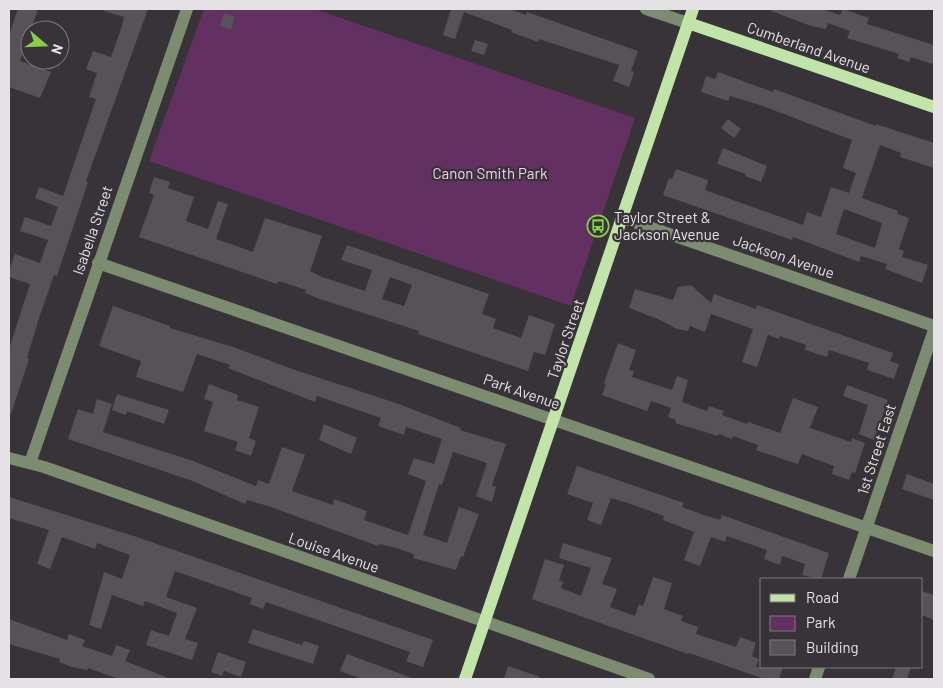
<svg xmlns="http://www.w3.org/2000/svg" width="943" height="688" font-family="Barlow,sans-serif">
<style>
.green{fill:#623161}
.building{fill:#575257;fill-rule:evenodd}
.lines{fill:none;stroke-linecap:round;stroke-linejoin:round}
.minor{stroke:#7c8c70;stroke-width:12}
.major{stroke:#c1e4a9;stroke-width:12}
.labels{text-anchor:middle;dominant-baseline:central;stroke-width:4.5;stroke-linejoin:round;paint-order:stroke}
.street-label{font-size:15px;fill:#e5e2e5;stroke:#383338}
.park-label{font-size:15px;fill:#f9caf6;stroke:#383338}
.poi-label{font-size:15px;fill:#e5e2e5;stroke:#383338;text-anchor:start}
</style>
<rect width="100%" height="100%" fill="#383338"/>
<!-- green -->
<path class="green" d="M204 9H314L635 118 571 306 149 161Z"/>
<!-- building -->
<path class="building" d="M18 9H38L20 61 51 72 40 98 9 87V35Z
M104 9H148L86 181 88 182 57 276 54 275 40 315 27 358 29 359 11 414 9 413V349L30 284 9 277V271L15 254 40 263 48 240 20 231 25 217 51 226 58 207 35 198 39 187 63 196 96 99 89 97 97 73 86 69 93 51 111 57 122 26 124 17 104 11Z
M451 9H509L526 15 527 12 638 51 631 71 634 72 629 87 613 81 619 65 539 39 538 42 511 32 512 30 464 12 455 39 443 35Z
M771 9H822L840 15 843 9 869 18 867 24 934 45V58L932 64 911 57 909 62 897 58 899 54 847 38 850 31 828 23 826 29 811 26 771 11Z
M224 13 235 17 231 30 220 26Z
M475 40 488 44 484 55 471 51Z
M718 72 773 92 774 89 876 126V124L934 143V168L900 157 901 153 880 145 862 198 898 211 897 214 909 218 899 249 904 251 902 257 928 265 922 283 885 269 887 264 861 256 859 262 793 237 792 240 663 195 669 178 672 179 676 169 708 180 705 190 803 225 807 212 821 217 831 187 849 193 856 173 843 168 852 140 760 105 730 96 728 101 701 92 706 76 715 79ZM844 209 882 223 875 248 836 234Z
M728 119 741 129 734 138 721 128Z
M723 148 767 166 761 182 745 176 746 174 717 164Z
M154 177 170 182 168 188 194 197 186 221 208 229 218 201 228 204 216 239 253 252 265 218 322 236 310 271 322 277 365 291 372 270 341 260 347 245 489 294 482 314 496 319 493 328 521 338 529 315 555 324 545 355 534 352 528 371 418 334 419 331 320 299 305 293 306 290 279 281 277 284 139 237 154 195 149 193ZM390 277 412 285 404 306 382 299Z
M691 285 711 303 714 294 756 309 757 305 893 353 890 361 899 364 894 379 867 370 869 363 829 350 827 357 805 350 806 345 780 336 779 339 768 335 757 367 742 362 753 329 711 314 705 332 690 326 688 331 677 329 658 319 629 308 635 289 673 300 678 287Z
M113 306 170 326V328L233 347 295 370 396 403 461 428 460 430 506 444 492 485 496 487 492 502 476 496 487 463 453 452 442 485 439 484 423 535 447 543 459 507 479 514 463 557 461 556 456 570 413 558 414 554 393 547 379 544 378 546 268 506 247 500 245 504 190 480 68 439 78 409 93 414 97 399 112 404 103 432 193 461 256 486 258 480 269 484 282 447 305 455 292 491 333 505 334 499 367 511 364 520 408 535 426 481 408 474 414 458 434 464 442 439 406 427 404 435 378 426 381 418 317 396 315 402 228 368 230 365 197 354 183 392 136 377 141 361 99 346Z
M618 343 636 350 629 370 634 371 632 377 672 390 677 376 688 380 682 402 707 411 709 406 724 411 722 415 747 424 748 422 780 433 793 398 818 407 810 428 851 442 852 438 865 443 855 473 852 472 849 480 832 474 834 466 802 454 798 464 756 450 758 445 733 436 732 439 719 434 718 436 675 423 676 420 668 417 671 408 651 401 647 411 602 395 606 384 604 383Z
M209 384 238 395 237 400 259 407 249 438 256 441 251 456 235 450 238 442 204 431 213 402 204 399Z
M847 385 888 400 874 440 859 434 868 405 843 396Z
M117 394 169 410 164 424 127 411 126 415 112 410Z
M324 424 357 438 351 454 319 440Z
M577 466 684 503 682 507 704 515 720 520 722 515 829 553 821 579 802 575 805 564 782 556 780 565 764 559 767 550 727 536 725 542 711 537 700 566 684 560 694 532 663 520 664 516 628 503 611 498 601 525 587 520 593 503 567 494Z
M907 474 934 484V500L902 489Z
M9 497 137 537 433 640 423 667 406 661 410 652 266 602 263 609 250 604 252 598 175 571 166 597 197 608 185 639 198 643 192 660 146 645 151 630 169 636 177 613 145 601 143 606 112 595 101 629 89 625 104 572 122 579 130 555 97 543 95 549 62 537 50 569 37 564 49 530 9 518Z
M563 543 612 558 602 584 617 589 610 607 635 616 639 604 643 606 653 577 672 583 664 609 683 616 681 621 698 627 696 634 736 647 740 637 756 643 752 656 759 659 756 667H783L779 679H765L689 653 688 654 532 599 545 559 564 565 559 580 563 582 561 588 581 596 591 568 559 558Z
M922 591 934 595V620L922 615Z
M9 619 67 640 69 634 85 640 82 646 112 656 116 645 130 650 125 661 171 679H119L88 668 87 670 72 667 59 662 60 659 9 644Z
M253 629 302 645 304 641 319 646 313 664 248 643Z
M218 652 246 662 241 677 224 671 222 676 211 672Z
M347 654 412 678V679H362L340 671Z
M508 666 540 677V679H504Z
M896 667H911L907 679H892Z"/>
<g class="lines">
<!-- minor -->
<path class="minor" d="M646 9 688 23
M623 218 934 326
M98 263 934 551
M9 458 44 467 649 679
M30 463 187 9
M849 579 934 330
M815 679 819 667"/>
<!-- major -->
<path class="major" d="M688 23 934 107
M465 679 693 9"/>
</g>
<!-- icons -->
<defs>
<g id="bus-ring" transform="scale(1.125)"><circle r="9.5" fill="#383338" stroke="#88cf49" stroke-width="1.5"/><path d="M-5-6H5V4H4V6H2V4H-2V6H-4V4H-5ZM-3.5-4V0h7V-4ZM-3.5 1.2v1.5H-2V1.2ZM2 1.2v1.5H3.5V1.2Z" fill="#88cf49"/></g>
</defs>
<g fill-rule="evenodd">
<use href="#bus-ring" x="598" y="226"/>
</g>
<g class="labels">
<!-- street labels -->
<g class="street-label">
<text transform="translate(809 47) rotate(19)">Cumberland Avenue</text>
<text transform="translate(92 230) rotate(-71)">Isabella Street</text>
<text transform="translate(784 256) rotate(19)">Jackson Avenue</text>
<text transform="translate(565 339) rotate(-71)">Taylor Street</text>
<text transform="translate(522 391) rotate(19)">Park Avenue</text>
<text transform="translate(876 449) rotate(-72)">1st Street East</text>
<text transform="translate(334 552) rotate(19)">Louise Avenue</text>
</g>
<!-- park labels -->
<g class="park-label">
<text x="490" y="173">Canon Smith Park</text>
</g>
<!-- poi labels -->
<g class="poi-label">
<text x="614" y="217">Taylor Street &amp;<tspan x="614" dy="17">Jackson Avenue</tspan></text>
</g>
</g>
<!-- border -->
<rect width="943" height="688" fill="none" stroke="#e5e2e5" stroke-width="20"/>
<!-- legend -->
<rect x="760" y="578" width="162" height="90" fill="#383338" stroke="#7d797d"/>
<rect x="770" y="594" width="25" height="8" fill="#c1e4a9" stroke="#7d797d"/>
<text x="806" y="603" font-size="15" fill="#e5e2e5">Road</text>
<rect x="770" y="616" width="25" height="15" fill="#623161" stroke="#7d797d"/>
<text x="806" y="628" font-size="15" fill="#e5e2e5">Park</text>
<rect x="770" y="640" width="25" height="15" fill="#575257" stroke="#7d797d"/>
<text x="806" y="653" font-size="15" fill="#e5e2e5">Building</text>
<!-- north arrow -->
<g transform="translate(45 45) rotate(109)"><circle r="24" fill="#383338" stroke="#7d797d"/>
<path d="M0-4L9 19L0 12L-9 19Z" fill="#88cf49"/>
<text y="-8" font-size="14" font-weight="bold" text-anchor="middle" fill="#e5e2e5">N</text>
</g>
</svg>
